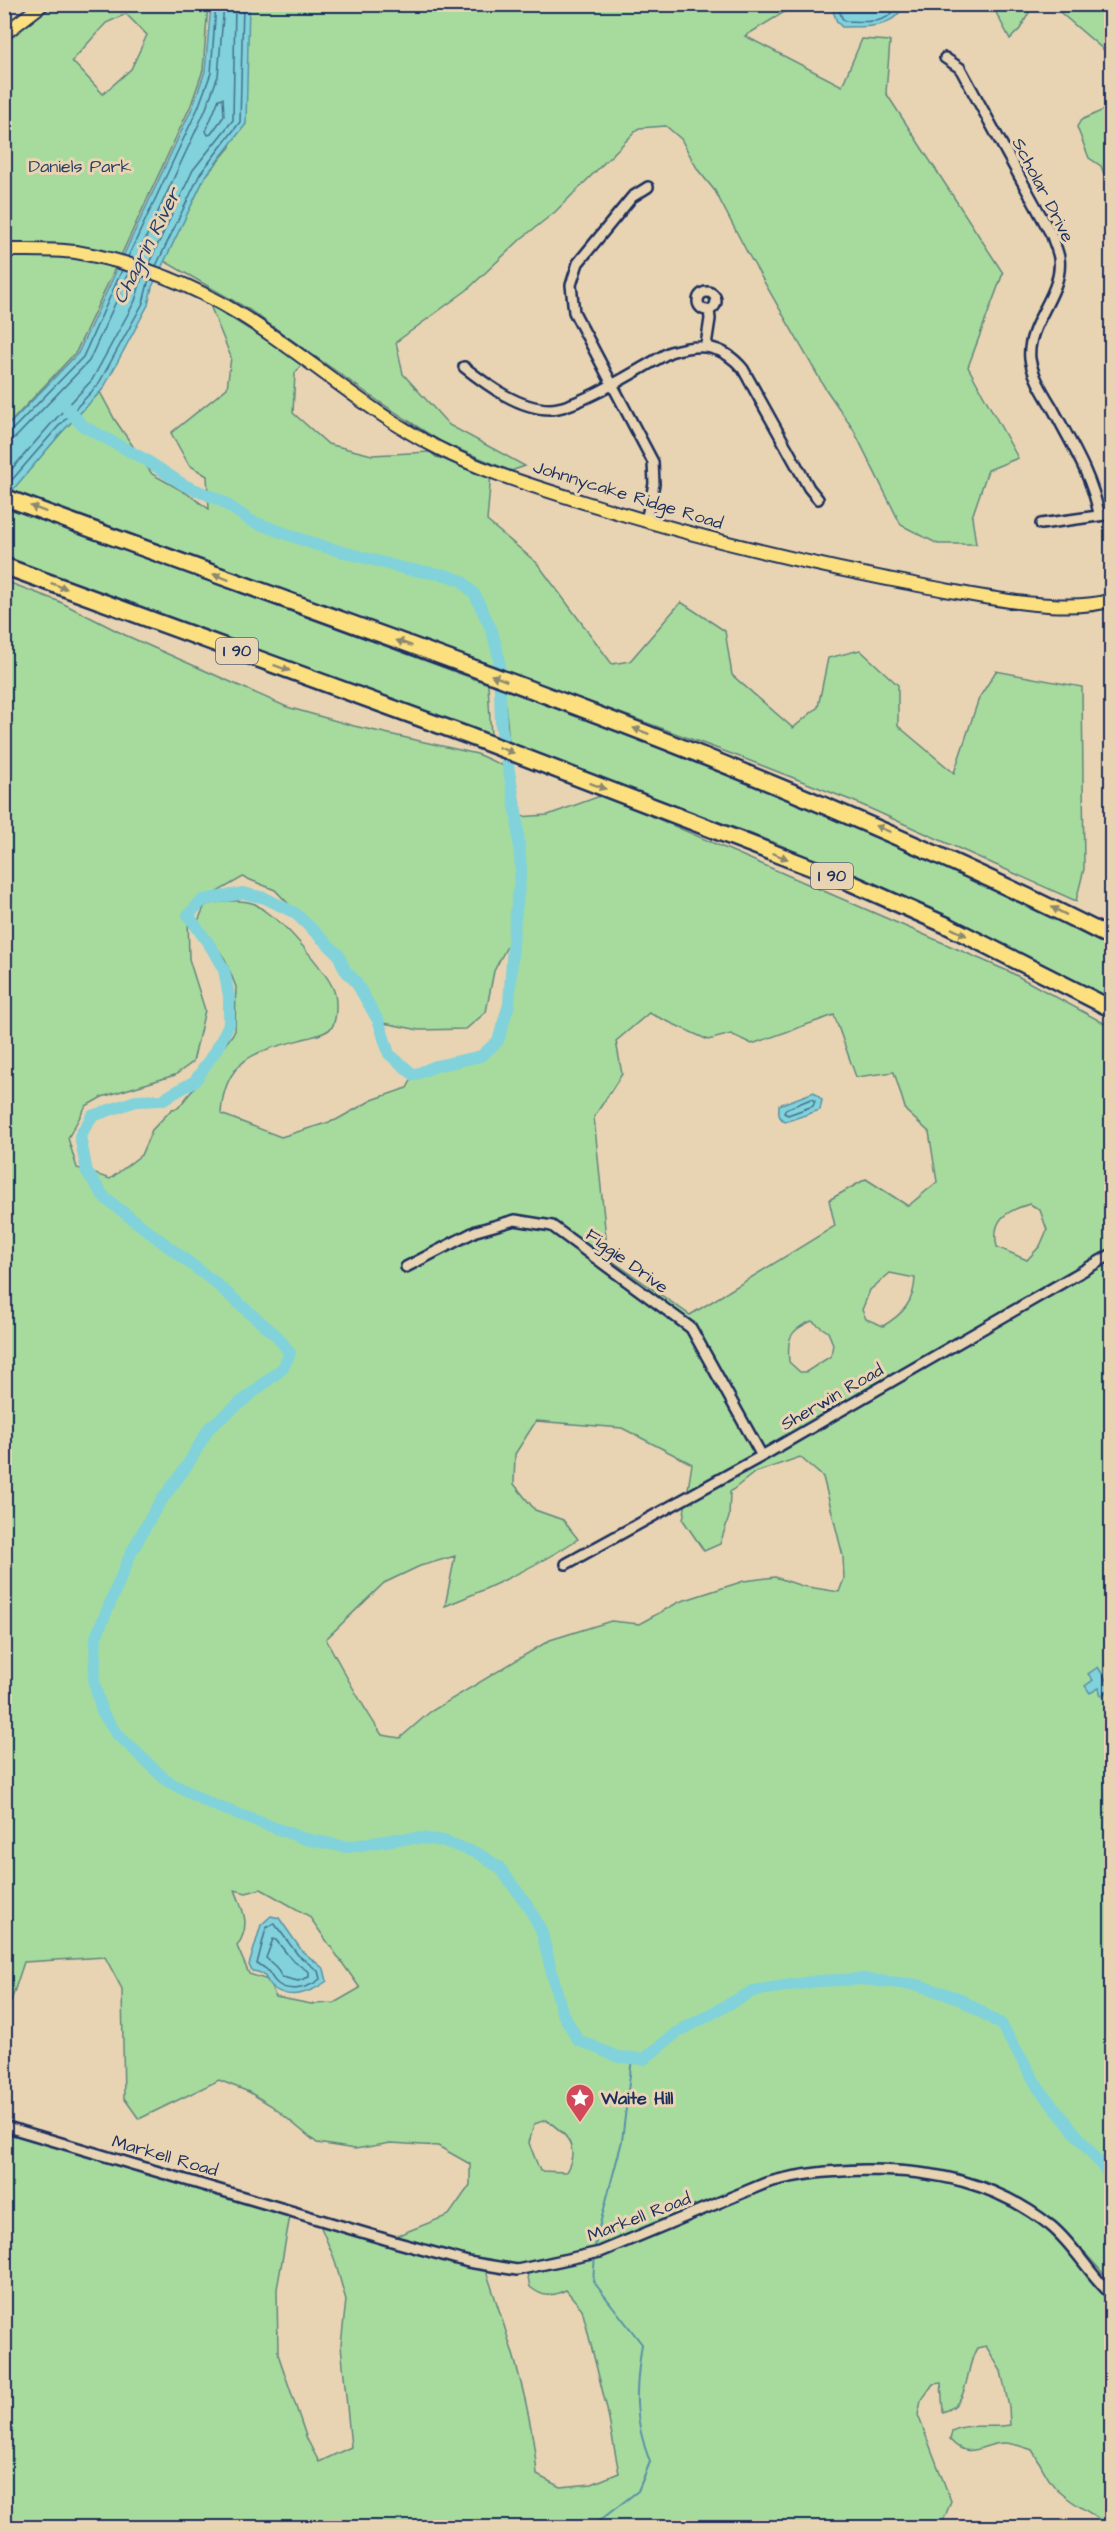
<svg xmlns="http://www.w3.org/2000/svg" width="1116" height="2532" font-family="'Architects Daughter',sans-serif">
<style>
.green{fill:#a7db9d;stroke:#61857e;stroke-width:1.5;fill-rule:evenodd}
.water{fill:#81d2da;stroke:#5891a8;stroke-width:1.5}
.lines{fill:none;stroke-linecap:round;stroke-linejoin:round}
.shore{stroke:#447090;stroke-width:1.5}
.stream{stroke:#5891a8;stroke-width:2}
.river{stroke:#81d2da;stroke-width:12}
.minor-casing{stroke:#1b2f5e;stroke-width:14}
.major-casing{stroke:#1b2f5e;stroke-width:16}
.highway-casing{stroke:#1b2f5e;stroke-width:20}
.minor{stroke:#e8d4b2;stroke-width:9}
.major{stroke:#fce080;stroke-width:12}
.highway{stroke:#fce080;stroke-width:15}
.oneway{fill:#8c886f}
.labels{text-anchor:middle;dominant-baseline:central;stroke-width:6;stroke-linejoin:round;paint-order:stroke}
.shield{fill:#e8d4b2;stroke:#586077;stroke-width:1.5}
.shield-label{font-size:16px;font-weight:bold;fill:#1b2f5e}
.park-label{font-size:18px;fill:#294064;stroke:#e8d4b2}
.street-label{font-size:18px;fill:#1b2f5e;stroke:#e8d4b2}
.poi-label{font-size:18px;font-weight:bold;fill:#1b2f5e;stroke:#e8d4b2;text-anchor:start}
.water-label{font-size:20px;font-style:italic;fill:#253f6a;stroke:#e8d4b2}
</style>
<rect width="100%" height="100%" fill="#e8d4b2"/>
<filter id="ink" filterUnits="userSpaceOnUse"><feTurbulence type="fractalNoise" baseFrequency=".0167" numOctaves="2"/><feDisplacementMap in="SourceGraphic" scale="12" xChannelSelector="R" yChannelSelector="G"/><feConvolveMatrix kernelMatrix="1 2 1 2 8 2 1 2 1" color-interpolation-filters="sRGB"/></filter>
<g filter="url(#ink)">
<!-- green -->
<path class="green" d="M52 5H208L203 70 191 105 76 352 5 428 4 42ZM126 14 147 35 131 69 103 94 72 61 106 23Z
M249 5H796L745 36 842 86 862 39 890 41 886 93 1003 273 968 367 1018 458 988 470 972 517 976 544H938L901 525 853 429 825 388 747 252 715 191 698 170 681 139 666 126 639 128 555 212 522 238 467 290 396 342 403 374 449 425 525 466 511 471 441 442 381 403 248 309 164 261 205 177 230 147Z
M992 5H1033L1020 29 1010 39Z
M1058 5H1111V56L1055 8Z
M1110 107H1112L1111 192 1101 166 1089 158 1077 127 1081 120Z
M210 305 303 363 295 373 293 413 328 444 372 455 430 452 436 457 491 473 487 521 537 563 612 664 630 661 681 602 725 631 732 675 793 728 818 707 828 658 860 650 898 685V726L954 773 979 698 996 671 1082 687 1084 869 1076 901 853 801 740 757 12 490 61 433 100 392 115 420 152 474 186 493 209 509 207 476 189 465 171 433 227 388 231 357Z
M4 505 488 684 491 737 5 558Z
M5 581 58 601 125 635 287 707 354 726 477 754 508 768 518 817 548 815 603 795 1010 972 1111 1027V1249L843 1411 1111 1257V2282C1097 2267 1083 2250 1068 2235 988 2162 866 2149 766 2179L600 2247 515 2266 467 2258 396 2236 449 2215 470 2185V2164L438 2146 391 2143 355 2149 317 2143 272 2106 249 2092 219 2080 139 2119 124 2098 122 1989 105 1957 24 1962 5 2019ZM243 877 275 890 337 954 345 970 356 982 379 1022 419 1030 466 1029 486 1012 494 971 513 935 509 1004 498 1041 481 1056 436 1066 414 1075 407 1088 372 1100 336 1120 281 1137 221 1114C224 1056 259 1051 307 1038 315 1036 326 1034 332 1027 337 1019 337 1000 334 991 329 975 291 931 277 920 270 916 262 908 255 904 240 898 220 902 205 905L198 921 225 959 236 987 235 1031 191 1092 178 1108 172 1109 152 1130 141 1155 110 1179 77 1168 68 1138 86 1106 102 1097 175 1075 193 1062 205 1010 189 959 188 915 203 900ZM649 1013 708 1040 731 1034 752 1044 834 1015 856 1077 894 1072 906 1111 929 1132 937 1182 908 1206 866 1179 829 1200 835 1226 690 1315 608 1258 594 1117 622 1074 616 1041ZM1030 1204 1040 1210 1047 1230 1040 1246 1027 1260 997 1247C991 1220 1005 1211 1030 1204ZM890 1273 915 1278C914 1302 903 1314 883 1326L866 1319 862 1310 870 1290ZM812 1321 828 1332 833 1344 831 1356 806 1372H800L789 1362C787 1339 789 1330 812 1321ZM536 1421 622 1428 692 1464 683 1520 704 1551 720 1544 729 1517 730 1492 754 1473 800 1457 823 1477 843 1556 844 1579 839 1592 802 1586 775 1577 744 1581 679 1602 639 1624 611 1621 550 1640 430 1712 400 1738 382 1735C361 1704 343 1671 326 1639L384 1583 420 1566 455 1556 445 1606C492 1587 536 1567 578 1539L563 1520 535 1510 514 1484 515 1454ZM261 1889 309 1916 360 1988 334 2003 311 2004 276 1997 268 1980 249 1974 237 1946C251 1926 244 1912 235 1890L246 1893ZM546 2120C566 2133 581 2147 566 2172L540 2171 529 2143 534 2124Z
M504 689C711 765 917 845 1111 947V999L922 906 778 844 509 743Z
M4 2130 290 2216 277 2289 278 2354 307 2439 319 2462 351 2447 341 2345 346 2300 334 2258 320 2225 486 2271C508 2336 532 2405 537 2475L560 2487 592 2484 619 2473 607 2409 582 2309 566 2290C550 2297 544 2298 530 2287L527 2273 605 2255 769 2188 811 2177 909 2174 961 2184 996 2198 1040 2223 1077 2257 1095 2282 1111 2300V2527C1095 2515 1076 2506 1061 2493 1048 2483 1041 2463 1032 2450 1023 2447 1013 2443 1004 2443 981 2443 970 2462 950 2440L952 2431C969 2422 990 2429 1010 2425L1009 2407 1001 2371 986 2346 977 2348C964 2368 972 2403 943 2412L941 2383 933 2384 921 2401 918 2415 951 2501 941 2527H5Z"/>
<!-- water -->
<path class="water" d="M211 5H249L246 124 205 177 152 287 148 305 103 389 61 433 5 499V429L78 353 193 106 205 71Z
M831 5H900L902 9C888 30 865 26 842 27L837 22Z
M814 1092 822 1100 820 1110 785 1122C777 1115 779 1115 779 1105Z
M1098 1667 1111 1688 1101 1696 1099 1688 1090 1693 1085 1686 1093 1680 1088 1674Z
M271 1916 279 1918 302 1951 324 1969 327 1981C312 1992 291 2001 273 1988 263 1980 270 1973 252 1971L249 1965 261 1925Z"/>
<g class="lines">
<!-- shore -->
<path class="shore" d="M837 4 842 18 845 21C861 21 893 26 895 4
M223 98 224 116 211 134 208 135 206 131 219 99Z
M128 257 198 108 211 73 216 4
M136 259 205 111 218 76 224 4
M149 263 193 170 233 120 235 4
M156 266 200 174 240 122 243 4
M4 433 11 431 83 357 122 270
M4 441 16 437 89 361 129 273
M4 478 51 424 92 380 135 301 142 277
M5 488 56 429 98 385 143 303 149 279
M811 1099 815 1101 813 1106 788 1115 784 1113 786 1109Z
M274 1923 298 1955 318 1971 320 1979C309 1988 290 1993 278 1984 268 1976 273 1970 257 1964L266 1928Z
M273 1939 276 1940 292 1960 309 1972V1977L298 1981 282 1977 276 1967 266 1958Z"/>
<!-- stream -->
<path class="stream" d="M595 2250 596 2239 622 2141 632 2058
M590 2528 638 2491 650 2462C633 2418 635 2390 642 2344L593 2281 595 2255"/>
<!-- river -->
<path class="river" d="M65 406 83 426 146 460 184 485 220 500 251 521 314 544 406 569 446 575 462 581 475 595 492 631 499 658 501 725 517 817 521 870 514 929 509 1004 498 1041 481 1056 436 1066 414 1075 389 1054 379 1022 356 982 345 970 338 954 295 913 265 898 243 893 203 900 188 915 211 947 224 970 229 996V1024L219 1045 195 1081 162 1100 136 1101 92 1116 80 1136 87 1172 105 1198 213 1281 277 1336 290 1353 283 1368 209 1428 188 1464 156 1508 131 1553 96 1637 94 1682 102 1712 116 1733 167 1781 211 1804 305 1839 347 1847 398 1839 421 1838 444 1841 479 1854 499 1867 529 1907 541 1930 562 2012 578 2040 618 2057 644 2059 676 2033 753 1991 818 1981 861 1979 918 1985 958 1998 1001 2024 1039 2089 1112 2178"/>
<!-- minor casing -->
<g class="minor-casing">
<path id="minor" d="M945 58 960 68 1052 236C1054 243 1058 251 1059 258 1064 294 1026 323 1030 359 1033 377 1044 394 1053 409 1071 443 1092 476 1099 514
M698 301a9 9 0 1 1 18 0a9 9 0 1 1-18 0Z
M706 345 710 319 709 310
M464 367C487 385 519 409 550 409 577 409 644 366 670 352 700 343 722 344 743 369L809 488 818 499
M646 521 654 484 653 462 574 312 571 285 578 263 632 197 648 187
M1041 524 1112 514
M406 1267 476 1231 515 1220 552 1226 691 1328 762 1456
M566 1564 762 1456 1112 1254
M4 2126 395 2242 468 2262 517 2270 600 2252 766 2183C801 2173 830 2171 866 2170 935 2170 995 2182 1051 2226 1075 2246 1089 2274 1112 2295"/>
</g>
<!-- major casing -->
<g class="major-casing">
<path id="major" d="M4 34 43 4
M4 250C28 250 52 249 76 252 134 262 191 284 241 315 309 357 367 412 438 448 484 472 534 486 583 502 697 538 812 565 929 587 979 596 1064 615 1112 600"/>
</g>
<!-- highway casing -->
<g class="highway-casing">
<path id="highway" d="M4 497C377 636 756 758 1112 938
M4 566 469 736 849 882 948 926 1112 1009"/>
</g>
<!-- minor -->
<use href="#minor" class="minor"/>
<!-- major -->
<use href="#major" class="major"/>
<!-- highway -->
<use href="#highway" class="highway"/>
</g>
<!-- one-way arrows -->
<defs><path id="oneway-solid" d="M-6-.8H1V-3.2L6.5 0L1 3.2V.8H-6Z" transform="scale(1.5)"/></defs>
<g class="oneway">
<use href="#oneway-solid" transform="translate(38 509) rotate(-159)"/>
<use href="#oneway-solid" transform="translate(221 577) rotate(-160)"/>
<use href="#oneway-solid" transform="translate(59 586) rotate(20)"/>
<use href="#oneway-solid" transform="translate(404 643) rotate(-160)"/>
<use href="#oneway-solid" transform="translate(282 668) rotate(20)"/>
<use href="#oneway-solid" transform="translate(499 678) rotate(-159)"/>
<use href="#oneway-solid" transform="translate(641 731) rotate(-159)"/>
<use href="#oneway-solid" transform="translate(506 750) rotate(21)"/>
<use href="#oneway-solid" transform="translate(598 786) rotate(21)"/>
<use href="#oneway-solid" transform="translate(883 829) rotate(-158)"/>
<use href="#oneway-solid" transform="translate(780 856) rotate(21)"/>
<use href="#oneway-solid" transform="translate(1059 911) rotate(-153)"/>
<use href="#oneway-solid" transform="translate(959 932) rotate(26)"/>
</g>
</g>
<!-- icons -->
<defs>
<g id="sight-pin" transform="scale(1.5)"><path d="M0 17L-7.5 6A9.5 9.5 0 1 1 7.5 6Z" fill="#d1495b" stroke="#e8d4b2"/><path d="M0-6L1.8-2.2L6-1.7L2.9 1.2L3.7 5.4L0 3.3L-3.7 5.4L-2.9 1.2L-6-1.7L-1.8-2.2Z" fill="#fff"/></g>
</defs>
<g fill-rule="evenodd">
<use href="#sight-pin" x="580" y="2098"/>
</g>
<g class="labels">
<!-- shield labels -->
<g class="shield">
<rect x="216" y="638" width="42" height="26" rx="4.5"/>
<rect x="811" y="863" width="42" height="26" rx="4.5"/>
</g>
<g class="shield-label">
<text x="237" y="651">I 90</text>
<text x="832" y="876">I 90</text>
</g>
<!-- park labels -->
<g class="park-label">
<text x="80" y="166">Daniels Park</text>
</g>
<!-- street labels -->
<g class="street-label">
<text transform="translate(1043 190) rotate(63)">Scholar Drive</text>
<text transform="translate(628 495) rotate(17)">Johnnycake Ridge Road</text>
<text transform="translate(627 1261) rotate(36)">Figgie Drive</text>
<text transform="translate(832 1397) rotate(-30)">Sherwin Road</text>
<text transform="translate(165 2156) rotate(16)">Markell Road</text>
<text transform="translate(639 2217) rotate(-21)">Markell Road</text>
</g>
<!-- poi labels -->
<g class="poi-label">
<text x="601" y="2098">Waite Hill</text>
</g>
<!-- water labels -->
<g class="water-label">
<text transform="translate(147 246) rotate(-63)">Chagrin River</text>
</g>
</g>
<!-- margin -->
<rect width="1116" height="2532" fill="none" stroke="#e8d4b2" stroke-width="24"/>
<rect x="12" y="12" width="1092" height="2508" fill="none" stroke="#1b2f5e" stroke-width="2" filter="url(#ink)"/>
</svg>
